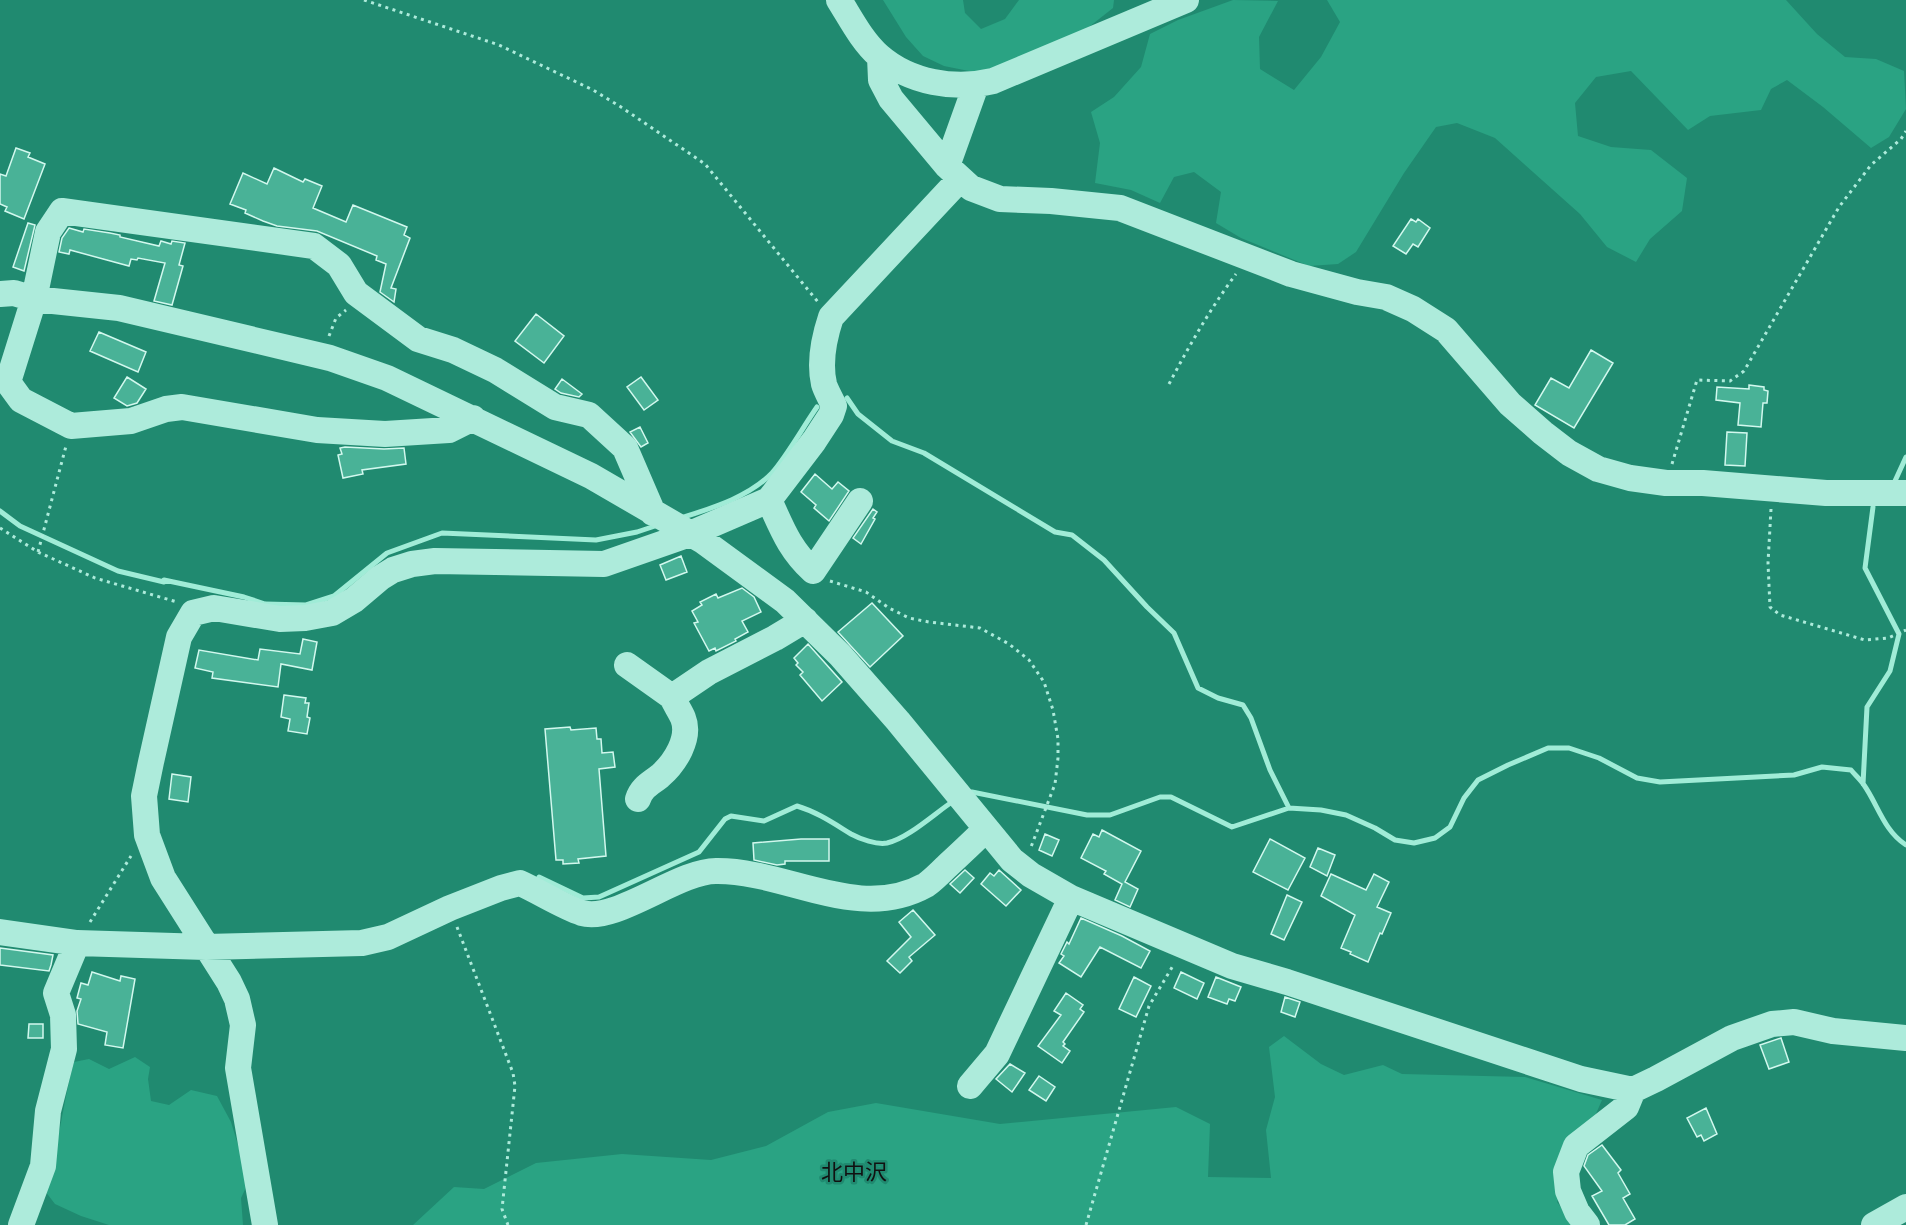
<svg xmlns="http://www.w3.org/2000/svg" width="1906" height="1225" font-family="Jost,'Noto Sans JP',sans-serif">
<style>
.green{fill:#2aa383}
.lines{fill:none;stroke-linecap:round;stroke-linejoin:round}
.stream{stroke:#a0ecd7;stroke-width:5}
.building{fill:#49b297;stroke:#d2f8ee;stroke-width:1.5}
.path{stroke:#adebdb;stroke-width:3;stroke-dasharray:3 4.5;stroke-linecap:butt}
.minor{stroke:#adebdb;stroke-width:26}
.labels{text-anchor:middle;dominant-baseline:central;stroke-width:5;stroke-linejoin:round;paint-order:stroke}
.neighbourhood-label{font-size:22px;fill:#111;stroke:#208a70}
</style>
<rect width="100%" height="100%" fill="#208a70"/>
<!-- green -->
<path class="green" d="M883 0H963L965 13 981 29 1005 19 1019 0H1114L1113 8 1075 38 984 74 944 66 923 56 906 37Z
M1233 0 1278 1 1259 37 1260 69 1294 90 1321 57 1340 22 1327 0H1786L1817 34 1845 57 1876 59 1904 71 1906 109 1889 137 1871 148 1823 107 1787 80 1771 89 1761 110 1710 116 1688 130 1631 71 1596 77 1575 103 1578 136 1611 147 1651 150 1687 178 1682 211 1650 239 1636 262 1607 247 1580 214 1495 138 1457 123 1436 127 1404 173 1356 252 1338 264 1309 266 1241 238 1216 223 1221 192 1194 172 1174 177 1160 203 1131 190 1095 183 1100 143 1091 112 1114 97 1141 67 1150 34 1178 20Z
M1284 1036 1321 1064 1344 1075 1383 1065 1402 1074 1525 1077 1602 1100 1557 1202 1575 1225H413L454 1187 484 1189 536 1163 622 1154 711 1160 766 1146 828 1112 876 1103 1000 1124 1176 1107 1210 1124 1208 1177 1271 1178 1266 1130 1275 1097 1269 1047Z
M135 1057 150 1067 148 1079 151 1101 169 1105 191 1090 217 1096 231 1122 249 1181 241 1198 243 1225H109L81 1216 55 1204 45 1191C59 1148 62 1105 74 1062L89 1059 109 1069Z"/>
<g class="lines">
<!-- stream -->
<path class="stream" d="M847 398 858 414 892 441 924 453 1055 532 1072 535 1104 560 1147 607 1174 633 1198 688 1218 698 1243 705 1251 718 1270 770 1289 808
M1895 481 1906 457
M0 511 20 526 118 571 164 582V580L244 597 265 604 306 605 334 596 387 553 442 533 596 540 637 532 658 525
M681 518C712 508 749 497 772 473 787 456 803 427 817 407
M1863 784 1867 707 1890 671 1899 634 1865 568 1873 507
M968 793 972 792 1087 815H1110L1160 797H1171L1232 827 1289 808 1321 810 1346 815 1375 828 1395 840 1414 843 1435 838 1450 827 1464 798 1478 780 1508 765 1548 748H1569L1599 758 1637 778 1660 782 1794 775 1822 767 1851 770C1855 775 1860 779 1864 785 1878 805 1884 831 1906 845
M539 877 583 898 599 897 699 852 725 819 731 816 764 821 797 806C817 812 833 823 851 834 860 839 877 845 887 843 909 838 936 812 955 800"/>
</g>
<!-- building -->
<path class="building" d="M16 148 30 153 28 157 45 164 24 219 5 211 7 207 0 204V174L6 176Z
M274 168 303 182 305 179 322 186 313 208 346 222 353 205 407 227 404 235 410 238 391 288 396 289 394 302 380 292 386 264 376 260 377 256 317 231 277 226 263 221 245 213 246 210 230 204 243 173 267 184Z
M1411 219 1416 222 1418 219 1430 228 1418 247 1413 244 1406 254 1393 246Z
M28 223 35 225 24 271 13 267Z
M69 228 83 232 84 229 110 233 120 235V237L159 246 161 241 171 244 172 241 185 243 179 265 183 266 172 305 154 301 165 263 138 258 137 260 131 259 129 266 70 250 69 254 59 252 62 238Z
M536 314 564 336 544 363 515 341Z
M99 332 146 352 138 372 90 351Z
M1591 350 1613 363 1574 428 1535 405 1551 378 1569 388Z
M127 377 146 389 137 403 127 406 114 398Z
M641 377 658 400 644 410 627 387Z
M562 379 582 394 579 397 561 393 555 389Z
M1749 385 1764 387V390L1768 391 1767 403H1763L1761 427 1738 425 1740 403 1716 400 1717 387 1749 389Z
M640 427 648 443 641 447 630 432Z
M1727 432 1747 433 1745 466 1725 465Z
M345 447 384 449 404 448 406 464 362 470 363 474 343 478 338 455 342 454 340 448Z
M815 474 832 489 838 482 849 491 829 521 814 508 816 505 801 492Z
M873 509 877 512 873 518 875 519 861 544 853 538Z
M681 556 687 572 666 580 660 565Z
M742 588 754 597 761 612 742 621 748 632 735 639 736 641 716 651 715 648 709 651 694 623 698 622 692 611 702 605 700 602 716 594 718 598Z
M872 603 903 636 870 667 838 632Z
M303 639 317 642 312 670 281 664 278 687 212 678 213 672 195 668 199 650 258 660 260 649 300 654Z
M808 644 842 682 822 701 800 675 803 672 796 665 798 663 794 658Z
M284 695 306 698 305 703H309L307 717 310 718 307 734 288 731 290 719 281 717Z
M570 727 571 730 596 728 597 739H601L602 753 613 752 615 767 599 769 606 856 578 859 579 863 563 864V860H556L545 729Z
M172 774 191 777 188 802 169 799Z
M1102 830 1141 851 1125 882 1138 889 1130 907 1115 900 1122 884 1104 874 1106 871 1081 858 1093 834 1099 837Z
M1045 834 1059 840 1052 856 1039 850Z
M801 839H829V861H785V864L777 865 754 860 753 843Z
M1270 839 1305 858 1288 890 1253 872Z
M1318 848 1335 855 1327 876 1310 867Z
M965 870 974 878 960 893 950 884Z
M999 870 1021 890 1006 906 981 884 990 873 994 876Z
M1331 874 1366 890 1374 874 1389 882 1377 907 1391 913 1382 934 1380 933 1368 962 1350 954 1351 952 1341 948 1355 915 1321 896Z
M1287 895 1302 902 1284 940 1271 934Z
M913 910 935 935 909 957 912 961 900 973 887 961 911 937 899 922Z
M1081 918 1122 936 1150 951 1141 968 1100 947 1081 977 1059 963 1064 956 1061 954 1067 942 1069 944Z
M0 948 53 955 51 965 49 971 0 965Z
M92 972 120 981 121 976 135 979 123 1048 105 1045 107 1032 78 1024 77 1011 81 999 77 998 81 983 88 985Z
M1181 972 1204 983 1197 999 1174 988Z
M1134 977 1151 986 1136 1017 1119 1009Z
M1216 977 1241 987 1235 1001 1229 999 1227 1004 1208 997Z
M1066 993 1083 1005 1080 1009 1084 1012 1063 1042 1065 1044 1063 1046 1070 1051 1062 1063 1038 1046 1061 1015 1054 1011Z
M1285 997 1300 1002 1295 1017 1281 1012Z
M29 1024H43V1038H28Z
M1781 1038 1789 1062 1769 1069 1760 1045Z
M1010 1064 1025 1073 1012 1092 996 1079Z
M1039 1076 1055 1087 1046 1101 1029 1090Z
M1706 1108 1717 1134 1704 1141 1701 1135 1697 1137 1687 1118Z
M1602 1145 1621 1170 1618 1173 1630 1194 1623 1198 1635 1219 1625 1225H1609L1592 1196 1602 1191 1584 1166 1588 1155Z"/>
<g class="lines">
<!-- path -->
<path class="path" d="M364 0 499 45 593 90 621 107 705 164 818 302
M329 336 336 318 346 310
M1169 384C1189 346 1210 309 1236 274
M1672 464 1697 380 1730 381 1744 371 1839 207 1871 165 1901 139 1906 131
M1771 509 1768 563 1770 607 1780 615 1865 640 1888 638 1906 630
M0 528 38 552 95 578 177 602
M38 552 66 446
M830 581 866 592 889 608 909 618 929 622 980 628 1009 644 1029 660 1044 682 1053 710 1058 739V758L1055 784 1031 847
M90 922 131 856
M457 927 513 1073 515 1086 502 1209 508 1225
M1086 1225 1149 1006 1174 964"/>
<!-- minor -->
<path class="minor" d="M839 0C851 19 862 41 879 56 910 83 955 90 993 81L1186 0
M880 57 881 80 891 99 947 166 971 188 1000 199 1051 201 1120 208 1291 274 1357 292 1386 297 1413 309 1446 330 1510 404 1543 433 1569 453 1598 469 1630 478 1666 483H1703L1826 493H1906
M947 166 976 85
M0 294 14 293 34 299 119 308 330 358 387 378 591 476 703 541 785 601 840 655 898 721 1012 860 1031 875 1071 898 1232 966 1287 982 1581 1079 1633 1090 1656 1079 1732 1038 1772 1024 1794 1022 1833 1031 1906 1038
M473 418 449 430 385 434 317 430 182 407 166 409 131 421 71 426 21 400 8 382 34 299 48 232 62 211 314 246 339 265 356 293 418 339 453 350 495 370 555 407 589 415 625 448 653 513
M769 500C782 528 789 549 813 571L860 501
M627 665 672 697
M638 799C642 787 650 784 660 776 675 763 691 738 683 718 680 711 675 704 672 697L709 672 775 638 805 620
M0 932 77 943 206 947 362 943 388 937 450 908 501 888 520 883C540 892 563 907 582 913 616 923 678 871 716 871 786 870 858 923 926 885 933 880 940 873 946 867 960 854 973 842 986 829
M970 1086 997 1054 1071 898
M21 1225 43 1166 48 1111 64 1049 63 1015 56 993 77 943
M265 1225 238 1068 243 1025 237 999 229 982 163 878 147 835 144 796 151 762 179 637 193 613 214 608 280 619 305 618 332 613 354 600 380 578 393 570 412 564 435 561 604 564 690 534 769 500 814 441 831 415 834 406C831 399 826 391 824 384 819 362 824 338 831 317L960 179
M1587 1225 1577 1212 1568 1191 1566 1172 1576 1146 1626 1107 1633 1090
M1874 1225 1906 1207"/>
</g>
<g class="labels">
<!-- neighbourhood labels -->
<g class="neighbourhood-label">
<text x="854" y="1172">北中沢</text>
</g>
</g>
</svg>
